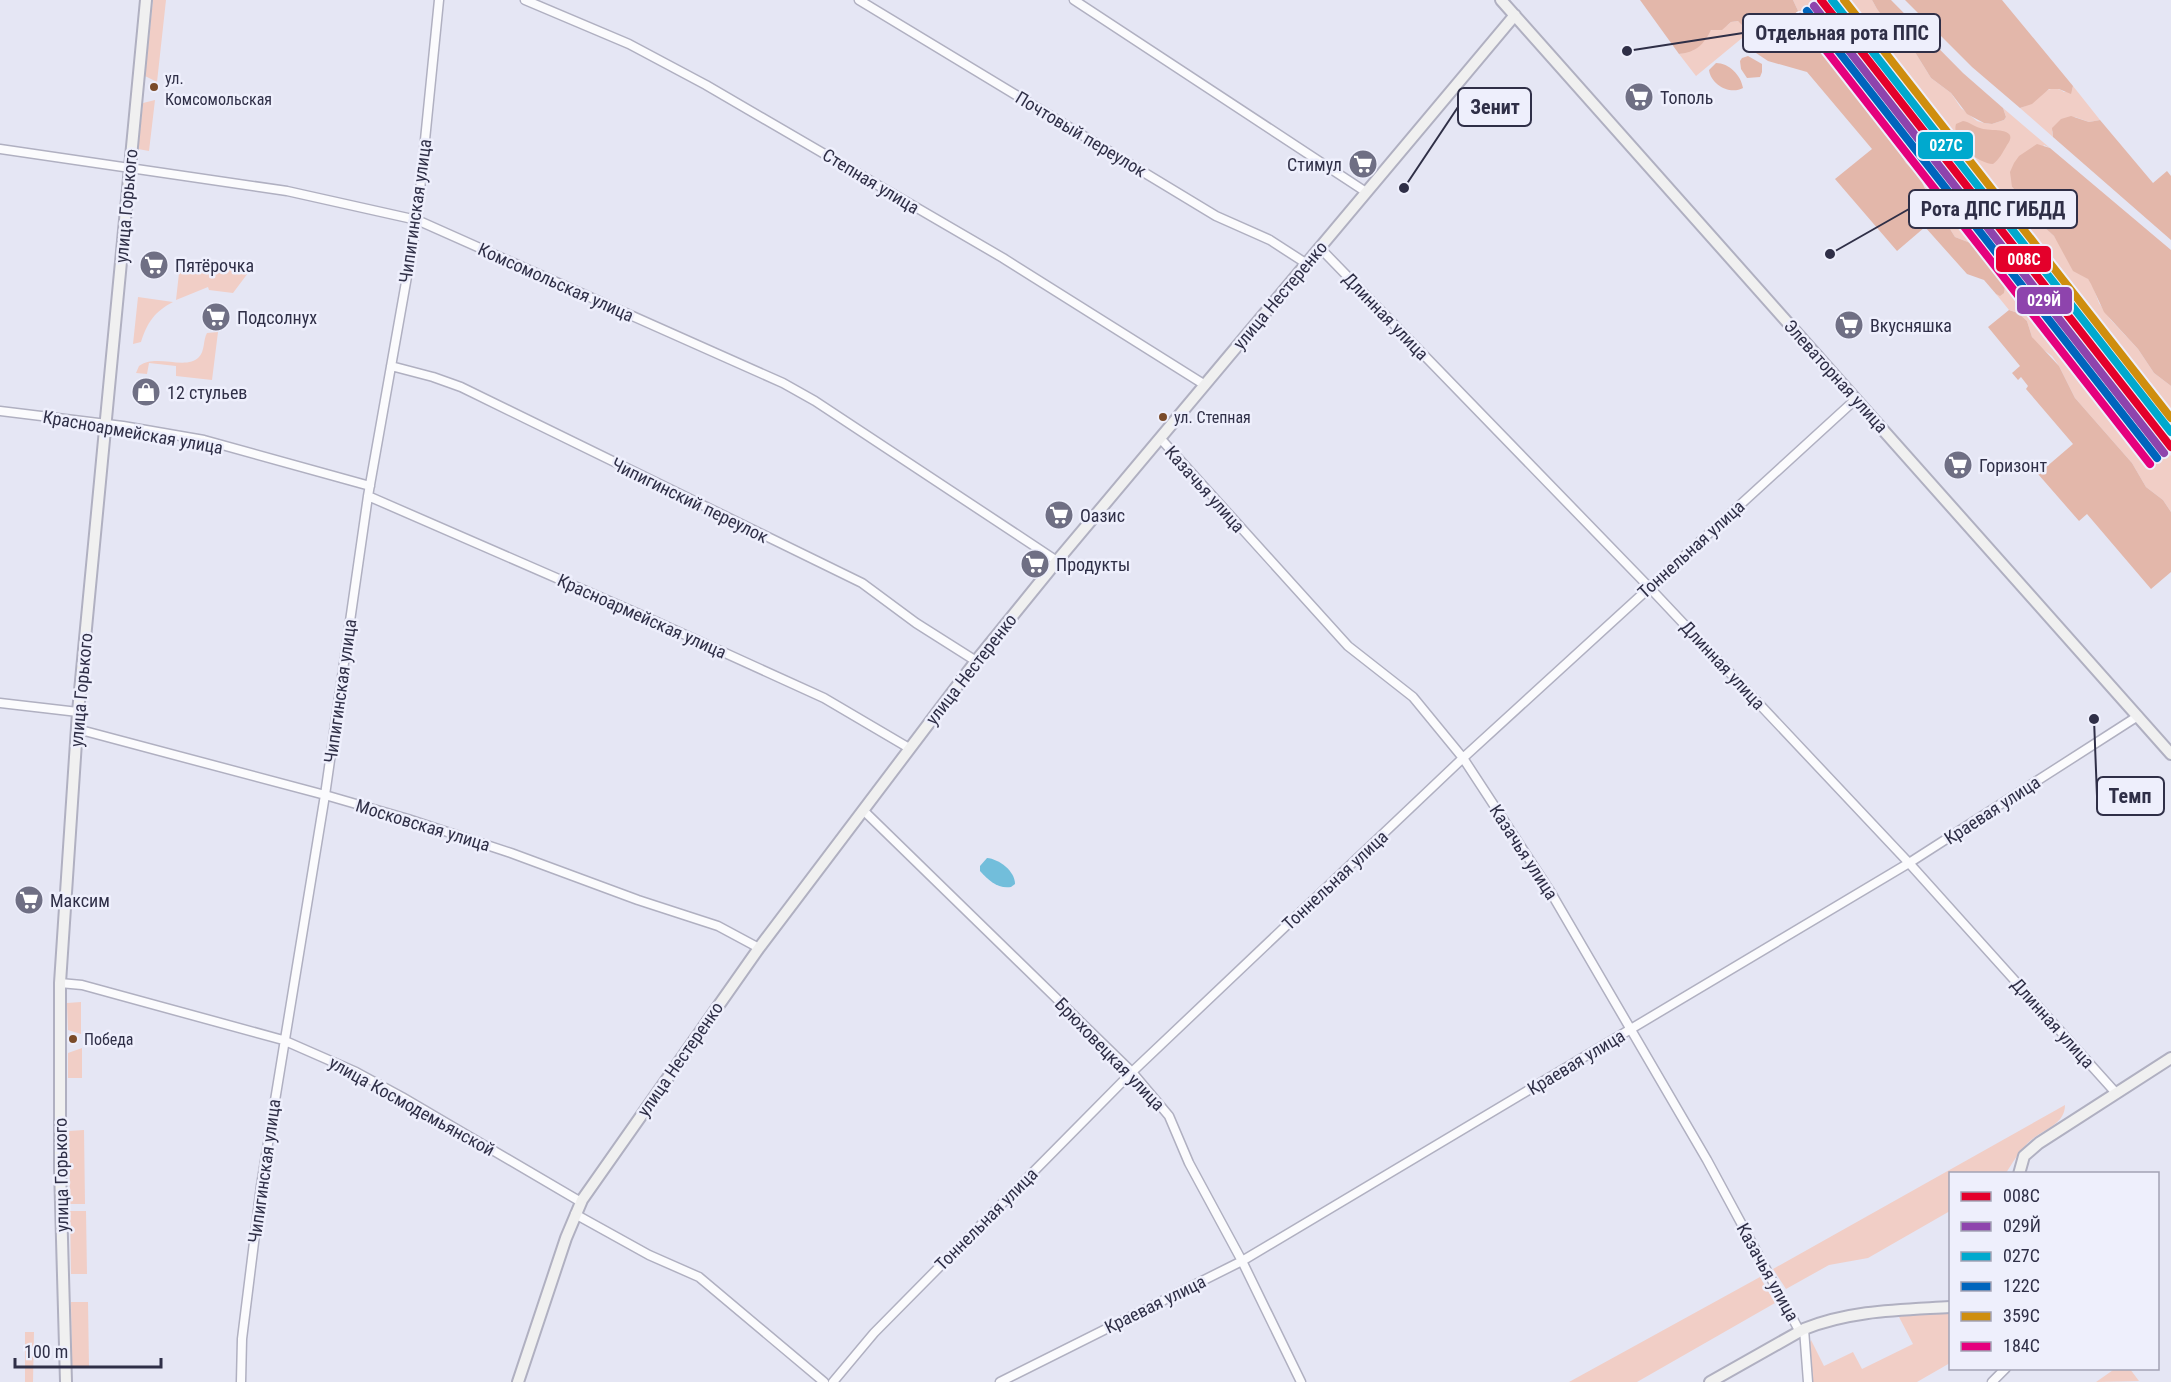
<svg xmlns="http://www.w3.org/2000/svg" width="2171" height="1382" font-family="'Roboto Condensed',sans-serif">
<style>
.green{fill:#f1cec6}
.forest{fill:#e3b7aa}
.water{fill:#72bedb}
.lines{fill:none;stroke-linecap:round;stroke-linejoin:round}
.street-casing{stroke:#b0b0c1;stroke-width:11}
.secondary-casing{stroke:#b0b0c1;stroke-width:14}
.street{stroke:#fbfbfd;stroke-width:8}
.secondary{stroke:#f0f0f0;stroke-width:10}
.rail-1-casing{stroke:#eeeffc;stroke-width:12}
.rail-2-casing{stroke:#eeeffc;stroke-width:12}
.rail-3-casing{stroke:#eeeffc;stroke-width:12}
.rail-4-casing{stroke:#eeeffc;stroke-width:12}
.rail-5-casing{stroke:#eeeffc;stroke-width:12}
.rail-6-casing{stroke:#eeeffc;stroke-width:12}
.rail-1{stroke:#e4002b;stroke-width:8}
.rail-2{stroke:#8e44ad;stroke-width:8}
.rail-3{stroke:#00a9ce;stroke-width:8}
.rail-4{stroke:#0065bd;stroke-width:8}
.rail-5{stroke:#cf8e0e;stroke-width:8}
.rail-6{stroke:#e5007d;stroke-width:8}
.bus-dot{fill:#7a4b2a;stroke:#eeeffc;stroke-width:2}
.labels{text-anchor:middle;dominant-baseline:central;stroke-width:5;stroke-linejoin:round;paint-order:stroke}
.bus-label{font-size:16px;fill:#2f2f47;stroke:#eeeffc;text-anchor:start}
.poi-label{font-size:18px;fill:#2f2f47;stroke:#eeeffc;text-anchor:start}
.street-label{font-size:18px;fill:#2f2f47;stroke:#eeeffc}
.leader{fill:none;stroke:#2f2f47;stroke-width:2}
.callout-dot{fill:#2f2f47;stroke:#eeeffc;stroke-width:2}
.callout{fill:#eeeffc;stroke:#2f2f47;stroke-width:2}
.callout-label{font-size:20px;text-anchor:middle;font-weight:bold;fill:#2f2f47}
.line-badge{stroke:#eeeffc;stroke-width:2}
.badge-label{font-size:16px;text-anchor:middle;font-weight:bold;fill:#fff}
</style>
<rect width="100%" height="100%" fill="#e5e6f4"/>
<!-- green -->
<path class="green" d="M153 0H166L157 82 145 76Z
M1793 0H1814L2171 456V512L2163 500 2146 487 2132 463 2075 398 2059 366 2052 356 2036 344 2032 337 2027 321 2018 313 2009 310 1996 294 2000 295 2003 280 1973 244 1955 237 1950 229 1944 211 1929 197 1924 185 1906 163 1891 139 1832 63 1811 39Z
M1837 0H1872L1877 9 1905 36 1931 78 1951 93 1961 108 1977 121 1984 123 1992 124 2004 120 2006 117 2003 108 2050 148 2044 145 2012 187 2026 201 2039 222 2054 236 2092 284 2099 303 2110 319 2138 349 2154 373 2171 386V429Z
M1738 21 1743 24 1747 34 1696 76 1679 54C1693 52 1700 40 1710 31 1717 26 1724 30 1731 22Z
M2073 86 2100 120 2089 122 2075 117 2052 131 2053 137 2020 108C2037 103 2047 80 2064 92L2072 90Z
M155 100 149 151 138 149 143 103Z
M193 262 250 269H251L233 293 209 290 208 287 176 300 180 264 192 265Z
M138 297 173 302C155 311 147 323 141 342L133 344Z
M218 332 212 380 176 376V366L149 363 147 374 136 373 139 366C156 353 186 371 199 357 205 351 203 340 207 333Z
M81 1002V1034L68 1030 67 1003Z
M82 1048V1078H68V1053Z
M2065 1105C2065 1127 2038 1130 2026 1145 2018 1153 2012 1164 2006 1173L1950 1174V1211L1868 1258 1829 1265 1786 1289 1773 1269Z
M84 1130 85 1204H70L69 1131Z
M70 1211H86L87 1274H71Z
M1760 1277 1775 1303 1637 1382H1569Z
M71 1302H88L89 1367H72Z
M1950 1313V1363L1917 1382H1812L1809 1345 1811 1340 1824 1366 1853 1352 1862 1369 1913 1344 1898 1315Z
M25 1332H34L33 1382H25Z
M2116 1368 2130 1369 2139 1381 2096 1382Z"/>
<!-- forest -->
<path class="forest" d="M1640 0H1793L1811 39 1832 63 1891 139 1906 163 1919 176 1929 197 1944 211 1950 229 1955 237 1973 244 2003 280 2005 285 2004 293 2000 296 1996 294 1984 280 1967 274 1925 227 1897 251 1835 179 1872 149 1807 72 1768 61 1756 53 1750 45 1746 29 1738 21 1731 22 1722 30H1711C1704 44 1697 52 1679 54Z
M1872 0H1891L1963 73 2003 108 2006 117 2004 120 1992 124 1984 123 1967 114 1951 93 1931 78 1905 36 1884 18 1877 9Z
M1905 0H2002L2073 86 2071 94 2059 89H2049L2032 104 2020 108 1972 67Z
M1827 38H1832L1838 41 1850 61 1863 77 1868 88 1861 89 1831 52 1825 40Z
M1748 56 1762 64V72L1760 77 1747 78 1741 69 1740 61 1742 58Z
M1716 63C1729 63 1741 75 1743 88 1730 95 1711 85 1709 70Z
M2071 116 2089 122 2100 120 2153 183 2167 171 2171 176V240L2053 137 2052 128 2061 119Z
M1963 121C1970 122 1973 126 1980 128 1988 132 2021 126 2007 145 2003 152 1999 160 1993 164 1977 163 1951 141 1956 124Z
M2037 144 2050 148 2171 250V386L2154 373 2138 349 2104 312 2091 284 2088 279 2073 271 2054 236 2031 215 2026 201 2012 187 2010 172 2014 163 2019 156Z
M1927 159C1935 162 1950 187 1957 196L1959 199 1957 202 1948 201 1921 167 1919 163Z
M1982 229 1987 232 2016 273 2020 278 2019 280 2014 283 2009 279 1977 237 1976 233 1978 230Z
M2026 296 2031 298 2065 334 2077 357 2089 369V377H2086L2081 372 2078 363 2057 345 2023 301V297Z
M2009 310 2018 313 2027 321 2032 337 2059 366 2075 398 2132 463 2146 487 2163 500 2171 512V572L2151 589 2087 514 2079 521 2038 474 2073 444 2026 389 2028 386 2021 377 2018 380 2012 373 2020 366 1988 327Z"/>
<!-- water -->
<path class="water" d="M987 858C999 859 1015 871 1015 884L1011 887C998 889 989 881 980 871V866Z"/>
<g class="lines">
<!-- street casing -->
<g class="street-casing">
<path id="street" d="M525 0 629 44 706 85 1003 258 1205 385
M859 0 1216 216 1270 240 1307 264
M1074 0 1366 192
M0 149 287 191 417 220 783 383 815 401 1057 561
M1320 248 1649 587 1909 863 2116 1093
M391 366 433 377 461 387 862 583 916 623 976 661
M0 411 123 426 204 440 370 486
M1160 438 1348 646 1413 697 1463 758 1550 891 1707 1160 1800 1332
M368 496 646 617 824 698 909 748
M0 703 78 712
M77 729 325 795 408 819 511 853 638 900 718 926 759 948
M863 810 1132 1072 1169 1116 1189 1163 1242 1261 1301 1382
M60 983 82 985 283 1040 356 1072 402 1097 581 1202
M575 1214 649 1255 699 1277 824 1382
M1804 1329 1808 1382
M241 1382 242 1339 261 1186 325 795 368 496 417 220 439 0
M833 1382 874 1333 1132 1072 1463 758 1856 399
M1000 1382 1242 1261 1909 863 2138 716
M1992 1382 2006 1368"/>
</g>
<!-- secondary casing -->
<g class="secondary-casing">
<path id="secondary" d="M1501 0 2171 754
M2019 1174 2024 1156 2039 1143 2171 1058
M66 1382 60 1168V983L78 712 146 0
M518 1382 566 1238 582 1200 759 948 976 661 1057 561 1515 15
M1710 1382 1804 1329C1851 1310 1901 1310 1950 1307"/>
</g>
<!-- street -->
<use href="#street" class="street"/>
<!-- secondary -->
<use href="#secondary" class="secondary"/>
<!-- rail-1 casing -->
<g class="rail-1-casing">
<path id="rail-1" d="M1821 0 2171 447"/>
</g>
<!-- rail-2 casing -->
<g class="rail-2-casing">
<path id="rail-2" d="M1814 6 2164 453"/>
</g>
<!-- rail-3 casing -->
<g class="rail-3-casing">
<path id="rail-3" d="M1832 0 2171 432"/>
</g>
<!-- rail-4 casing -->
<g class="rail-4-casing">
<path id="rail-4" d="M1807 11 2157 458"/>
</g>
<!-- rail-5 casing -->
<g class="rail-5-casing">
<path id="rail-5" d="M1844 0 2171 418"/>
</g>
<!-- rail-6 casing -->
<g class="rail-6-casing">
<path id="rail-6" d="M1800 17 2150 464"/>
</g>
<!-- rail-1 -->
<use href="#rail-1" class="rail-1"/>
<!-- rail-2 -->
<use href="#rail-2" class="rail-2"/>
<!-- rail-3 -->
<use href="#rail-3" class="rail-3"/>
<!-- rail-4 -->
<use href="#rail-4" class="rail-4"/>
<!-- rail-5 -->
<use href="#rail-5" class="rail-5"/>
<!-- rail-6 -->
<use href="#rail-6" class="rail-6"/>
</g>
<!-- icons -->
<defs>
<g id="supermarket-disc" transform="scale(1.5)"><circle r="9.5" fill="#6f6f84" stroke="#eeeffc"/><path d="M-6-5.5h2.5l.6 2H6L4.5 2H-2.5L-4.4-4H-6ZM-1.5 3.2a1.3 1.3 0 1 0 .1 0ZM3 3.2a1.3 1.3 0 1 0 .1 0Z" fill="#fff"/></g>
<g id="shop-disc" transform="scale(1.5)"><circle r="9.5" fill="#6f6f84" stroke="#eeeffc"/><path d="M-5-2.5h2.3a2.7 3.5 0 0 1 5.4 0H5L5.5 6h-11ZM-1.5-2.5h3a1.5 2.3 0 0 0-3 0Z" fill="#fff"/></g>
</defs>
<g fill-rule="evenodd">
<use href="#supermarket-disc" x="1639" y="97"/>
<use href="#supermarket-disc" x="1363" y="164"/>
<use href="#supermarket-disc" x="154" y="265"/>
<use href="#supermarket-disc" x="216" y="317"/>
<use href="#supermarket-disc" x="1849" y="325"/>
<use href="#shop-disc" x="146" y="392"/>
<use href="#supermarket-disc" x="1958" y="465"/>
<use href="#supermarket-disc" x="1059" y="515"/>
<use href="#supermarket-disc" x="1035" y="564"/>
<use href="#supermarket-disc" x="29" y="900"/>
</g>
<!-- markers -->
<g class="bus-dot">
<circle cx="154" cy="87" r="5"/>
<circle cx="1163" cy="417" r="5"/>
<circle cx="73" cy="1039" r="5"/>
</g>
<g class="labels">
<!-- bus labels -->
<g class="bus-label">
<text x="165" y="78">ул.<tspan x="165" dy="21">Комсомольская</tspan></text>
<text x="1174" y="417">ул. Степная</text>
<text x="84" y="1039">Победа</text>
</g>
<!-- poi labels -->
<g class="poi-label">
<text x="1660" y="97">Тополь</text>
<text x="1342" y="164" text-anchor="end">Стимул</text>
<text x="175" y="265">Пятёрочка</text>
<text x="237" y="317">Подсолнух</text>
<text x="1870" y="325">Вкусняшка</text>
<text x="167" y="392">12 стульев</text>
<text x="1979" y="465">Горизонт</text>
<text x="1080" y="515">Оазис</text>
<text x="1056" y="564">Продукты</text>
<text x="50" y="900">Максим</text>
</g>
<!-- street labels -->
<g class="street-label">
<text transform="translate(1081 134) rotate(31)">Почтовый переулок</text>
<text transform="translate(871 181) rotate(31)">Степная улица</text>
<text transform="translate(126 206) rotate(-85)">улица Горького</text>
<text transform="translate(415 211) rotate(-82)">Чипигинская улица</text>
<text transform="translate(556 282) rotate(24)">Комсомольская улица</text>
<text transform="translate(1280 295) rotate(-50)">улица Нестеренко</text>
<text transform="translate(1386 316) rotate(46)">Длинная улица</text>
<text transform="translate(1836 376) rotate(48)">Элеваторная улица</text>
<text transform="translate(133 432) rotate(10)">Красноармейская улица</text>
<text transform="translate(1205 489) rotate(48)">Казачья улица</text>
<text transform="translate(690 500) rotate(26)">Чипигинский переулок</text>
<text transform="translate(1691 549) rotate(-42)">Тоннельная улица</text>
<text transform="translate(642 616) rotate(24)">Красноармейская улица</text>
<text transform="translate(1723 665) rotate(47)">Длинная улица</text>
<text transform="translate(971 669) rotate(-52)">улица Нестеренко</text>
<text transform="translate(81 690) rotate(-85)">улица Горького</text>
<text transform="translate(340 691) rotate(-82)">Чипигинская улица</text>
<text transform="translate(1992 810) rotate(-33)">Краевая улица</text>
<text transform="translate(423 825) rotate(17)">Московская улица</text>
<text transform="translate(1524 852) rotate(57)">Казачья улица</text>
<text transform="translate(1335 880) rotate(-43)">Тоннельная улица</text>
<text transform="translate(2053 1023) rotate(48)">Длинная улица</text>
<text transform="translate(1110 1054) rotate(46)">Брюховецкая улица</text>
<text transform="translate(680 1059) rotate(-55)">улица Нестеренко</text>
<text transform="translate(1576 1062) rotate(-31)">Краевая улица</text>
<text transform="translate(412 1106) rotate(29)">улица Космодемьянской</text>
<text transform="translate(264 1171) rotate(-82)">Чипигинская улица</text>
<text transform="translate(61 1175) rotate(-91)">улица Горького</text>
<text transform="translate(986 1219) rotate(-45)">Тоннельная улица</text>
<text transform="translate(1768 1272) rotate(61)">Казачья улица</text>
<text transform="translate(1155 1304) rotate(-26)">Краевая улица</text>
</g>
</g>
<!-- callouts -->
<path class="leader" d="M1627 51L1743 33M1404 188L1458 107M1830 254L1909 209M2094 719L2097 796"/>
<g class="callout-dot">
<circle cx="1627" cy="51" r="6"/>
<circle cx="1404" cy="188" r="6"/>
<circle cx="1830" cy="254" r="6"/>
<circle cx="2094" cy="719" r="6"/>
</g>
<g class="callout">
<rect x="1743" y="14" width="197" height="38" rx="6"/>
<rect x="1458" y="88" width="73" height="38" rx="6"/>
<rect x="1909" y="190" width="168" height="38" rx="6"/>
<rect x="2097" y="777" width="67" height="38" rx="6"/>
</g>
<g class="callout-label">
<text x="1842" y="40">Отдельная рота ППС</text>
<text x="1495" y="114">Зенит</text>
<text x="1993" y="216">Рота ДПС ГИБДД</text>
<text x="2130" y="803">Темп</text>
</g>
<g class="line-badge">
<rect x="1917" y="131" width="57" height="29" rx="6" fill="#00a9ce"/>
<rect x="1995" y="245" width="57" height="28" rx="6" fill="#e4002b"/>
<rect x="2016" y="286" width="57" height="29" rx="6" fill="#8e44ad"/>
</g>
<g class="badge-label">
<text x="1946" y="151">027С</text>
<text x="2024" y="265">008С</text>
<text x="2044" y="306">029Й</text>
</g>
<!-- legend -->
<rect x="1949" y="1172" width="210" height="198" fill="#eeeffc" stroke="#a2a2b4" stroke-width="1.5"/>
<rect x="1961" y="1192" width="30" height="9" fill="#e4002b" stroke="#a2a2b4" stroke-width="1.5"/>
<text x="2003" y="1202" font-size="18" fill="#2f2f47">008С</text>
<rect x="1961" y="1222" width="30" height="9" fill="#8e44ad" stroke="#a2a2b4" stroke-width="1.5"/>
<text x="2003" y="1232" font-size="18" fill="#2f2f47">029Й</text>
<rect x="1961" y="1252" width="30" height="9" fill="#00a9ce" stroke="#a2a2b4" stroke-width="1.5"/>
<text x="2003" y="1262" font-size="18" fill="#2f2f47">027С</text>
<rect x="1961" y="1282" width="30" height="9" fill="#0065bd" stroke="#a2a2b4" stroke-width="1.5"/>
<text x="2003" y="1292" font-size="18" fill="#2f2f47">122С</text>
<rect x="1961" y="1312" width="30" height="9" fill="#cf8e0e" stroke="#a2a2b4" stroke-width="1.5"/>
<text x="2003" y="1322" font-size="18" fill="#2f2f47">359С</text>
<rect x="1961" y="1342" width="30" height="9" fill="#e5007d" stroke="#a2a2b4" stroke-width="1.5"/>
<text x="2003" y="1352" font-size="18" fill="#2f2f47">184С</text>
<!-- scale -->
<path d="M15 1358v9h146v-9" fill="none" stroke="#2f2f47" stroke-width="3"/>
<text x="24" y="1358" font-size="18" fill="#2f2f47" stroke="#eeeffc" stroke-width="4.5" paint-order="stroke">100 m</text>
</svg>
